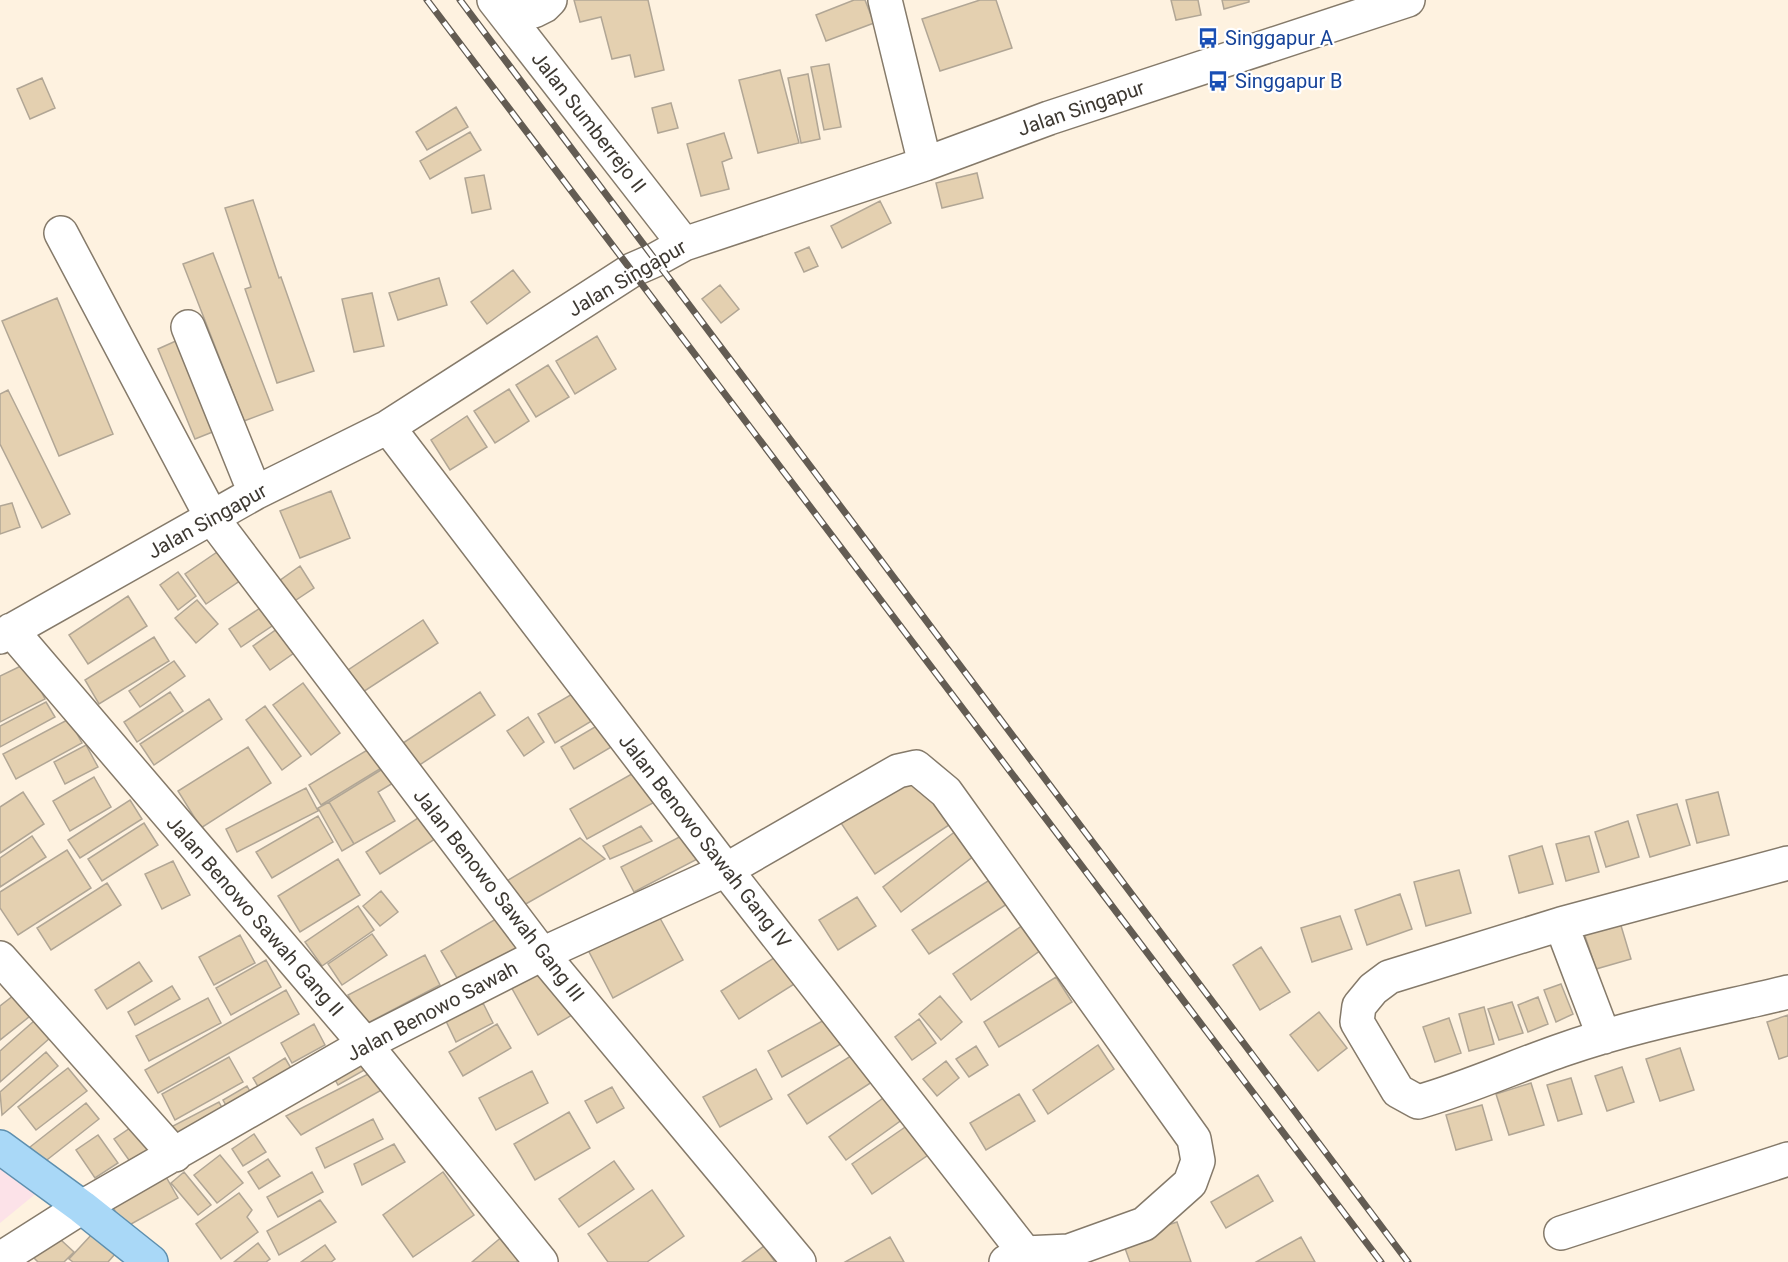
<svg xmlns="http://www.w3.org/2000/svg" width="1788" height="1262" font-family="Roboto,sans-serif">
<style>
.education{fill:#fce2e8}
.building{fill:#e4d0b0;stroke:#b1a695;stroke-width:1.5}
.lines{fill:none;stroke-linecap:round;stroke-linejoin:round}
.minor-casing{stroke:#857a6a;stroke-width:36}
.major-casing{stroke:#5e8fae;stroke-width:36}
.minor{stroke:#fff;stroke-width:33}
.major{stroke:#a9d8f7;stroke-width:33}
.rail-casing{stroke:#635c53;stroke-width:7}
.rail{stroke:#fff;stroke-width:4.5;stroke-dasharray:14;stroke-linecap:butt}
.labels{text-anchor:middle;dominant-baseline:central;stroke-width:4.5;stroke-linejoin:round;paint-order:stroke}
.transit-label{font-size:20px;fill:#164399;stroke:#fff;text-anchor:start}
.street-label{font-size:20px;fill:#3e3932;stroke:#fff}
</style>
<rect width="100%" height="100%" fill="#fef2e0"/>
<!-- education -->
<path class="education" d="M0 1163 39 1191 0 1223Z"/>
<!-- building -->
<path class="building" d="M574 0H648L664 70 635 77 630 55 612 59 601 17 580 22Z
M854 0H865L874 23 826 41 816 15Z
M980 0H996L1012 48 940 71 922 19Z
M1171 0H1198L1201 15 1176 20Z
M1222 0H1249V2L1224 9Z
M829 64 841 127 824 130 811 67Z
M780 70 799 143 758 153 739 80Z
M808 74 820 139 801 143 788 78Z
M42 78 55 108 30 119 17 89Z
M671 103 678 128 658 133 652 108Z
M456 107 468 127 427 150 416 132Z
M470 132 481 150 430 179 420 161Z
M724 133 732 158 722 162 729 189 701 196 687 144Z
M977 173 983 198 942 208 936 183Z
M484 175 491 209 472 213 465 178Z
M253 200 279 278 281 277 314 371 277 383 245 289 251 287 225 208Z
M880 201 891 223 842 248 831 226Z
M809 247 818 266 804 272 795 253Z
M213 253 273 410 244 421 183 264Z
M513 270 530 292 487 324 471 302Z
M439 278 447 305 398 320 389 293Z
M720 285 739 309 721 323 702 299Z
M372 293 384 346 354 352 342 299Z
M57 298 113 434 59 456 2 321Z
M597 336 616 369 575 394 556 361Z
M178 340 225 427 195 439 158 349Z
M548 365 569 397 536 417 516 385Z
M509 389 529 421 495 443 474 411Z
M8 390 70 514 42 528 0 444V394Z
M467 416 487 447 450 470 431 440Z
M331 491 350 538 300 558 280 511Z
M12 503 20 527 0 534V506Z
M223 548 244 578 206 604 185 574Z
M300 566 314 588 293 602 279 581Z
M178 572 196 596 178 610 160 585Z
M128 596 147 626 88 664 69 635Z
M197 600 218 624 196 643 175 618Z
M266 604 278 622 241 647 229 629Z
M423 620 438 643 363 692 348 670Z
M284 624 301 648 270 670 253 646Z
M154 637 169 661 99 704 85 680Z
M174 661 185 676 140 707 129 691Z
M27 663 45 699 0 722V676Z
M303 683 340 733 311 755 273 705Z
M579 690 595 719 555 743 538 714Z
M170 692 183 711 137 742 124 722Z
M480 692 495 715 415 768 400 745Z
M209 699 222 719 154 765 140 744Z
M46 702 55 717 0 747V726Z
M265 706 301 756 282 770 246 720Z
M528 717 544 742 524 756 507 731Z
M69 719 82 743 16 779 3 754Z
M605 721 618 743 574 769 561 747Z
M379 743 391 762 321 805 309 785Z
M86 745 98 767 65 784 54 762Z
M248 747 271 783 201 828 178 791Z
M389 765 398 780 378 792 395 821 354 844 329 802Z
M644 767 662 798 587 839 570 809Z
M916 774 949 825 875 874 841 823Z
M94 777 111 807 70 831 53 801Z
M306 788 318 811 237 852 226 829Z
M23 792 44 824 0 853V807Z
M1718 792 1729 835 1697 843 1686 800Z
M130 800 142 819 80 858 68 840Z
M329 802 354 844 342 851 318 808Z
M1677 804 1690 845 1650 857 1637 815Z
M318 816 333 842 272 878 256 852Z
M421 816 435 839 380 874 366 852Z
M1628 821 1639 857 1606 867 1595 832Z
M144 823 158 845 102 881 88 859Z
M641 826 652 841 610 859 603 846Z
M961 827 979 852 901 912 883 887Z
M695 829 707 854 634 892 621 867Z
M32 836 46 857 0 887V858Z
M1589 836 1599 872 1566 881 1556 844Z
M580 838 605 859 524 905 505 882Z
M1542 846 1553 884 1519 893 1509 856Z
M67 850 91 888 18 935 0 908V892Z
M338 859 360 895 300 932 278 896Z
M173 861 190 895 162 909 145 874Z
M1459 870 1471 913 1426 926 1414 882Z
M991 879 1007 904 929 954 912 930Z
M107 883 121 905 51 950 37 928Z
M381 891 398 912 380 926 363 906Z
M1400 894 1412 929 1367 945 1355 910Z
M857 897 876 926 838 950 819 920Z
M358 906 374 930 322 966 305 942Z
M655 909 683 960 613 998 586 946Z
M501 916 520 948 460 983 441 951Z
M1340 916 1352 949 1312 962 1301 928Z
M1619 919 1631 959 1596 969 1583 930Z
M1023 925 1041 950 971 1000 953 974Z
M372 934 387 955 342 985 328 964Z
M240 935 255 963 214 985 199 957Z
M1261 947 1290 992 1260 1010 1233 965Z
M782 953 799 981 739 1019 721 991Z
M425 955 440 985 364 1025 348 995Z
M266 960 281 987 231 1015 216 988Z
M139 962 152 981 107 1009 95 990Z
M543 966 572 1015 538 1035 510 985Z
M1056 977 1072 1002 999 1047 984 1022Z
M1561 984 1573 1014 1556 1022 1544 990Z
M172 986 180 999 135 1025 128 1012Z
M286 990 299 1014 158 1093 145 1070Z
M18 992 34 1013 0 1040V1006Z
M940 996 962 1022 941 1040 919 1014Z
M1538 997 1548 1024 1528 1032 1518 1005Z
M208 998 221 1023 149 1061 136 1036Z
M1512 1002 1523 1033 1499 1040 1488 1009Z
M483 1003 493 1023 456 1042 446 1021Z
M1484 1007 1494 1044 1469 1051 1459 1014Z
M1319 1012 1347 1048 1318 1071 1290 1035Z
M1788 1015V1056L1779 1059 1767 1022Z
M1449 1018 1461 1053 1435 1062 1423 1027Z
M826 1019 841 1044 782 1077 768 1051Z
M919 1019 936 1043 912 1060 895 1037Z
M34 1021 50 1038 0 1082V1051Z
M314 1024 325 1045 292 1063 281 1043Z
M497 1024 511 1048 463 1076 449 1052Z
M1098 1045 1114 1069 1048 1114 1033 1090Z
M976 1046 988 1065 969 1077 956 1059Z
M1680 1048 1694 1090 1660 1101 1646 1059Z
M358 1050 368 1068 338 1085 328 1067Z
M46 1052 58 1066 2 1115 0 1092Z
M854 1054 872 1082 807 1124 788 1095Z
M229 1057 243 1082 175 1120 162 1094Z
M285 1058 295 1075 263 1095 253 1078Z
M946 1061 959 1078 937 1096 923 1079Z
M1622 1067 1634 1102 1607 1111 1595 1076Z
M68 1068 87 1091 36 1130 18 1107Z
M756 1069 772 1099 720 1127 703 1097Z
M376 1070 387 1087 301 1135 286 1116Z
M532 1071 548 1103 496 1130 479 1098Z
M1571 1078 1582 1114 1558 1121 1547 1085Z
M1531 1083 1544 1125 1509 1135 1496 1094Z
M247 1086 256 1102 232 1116 223 1100Z
M612 1087 624 1108 597 1123 585 1101Z
M1019 1094 1035 1121 986 1150 970 1123Z
M886 1096 903 1119 846 1160 829 1137Z
M219 1102 229 1121 181 1146 171 1127Z
M86 1103 99 1119 43 1163 30 1147Z
M1482 1105 1492 1140 1456 1150 1446 1115Z
M569 1112 590 1148 535 1180 514 1144Z
M373 1119 383 1139 325 1168 316 1148Z
M139 1122 161 1153 136 1170 114 1139Z
M911 1123 931 1153 872 1194 852 1164Z
M254 1134 266 1152 243 1166 232 1149Z
M98 1135 118 1163 95 1178 76 1150Z
M394 1144 405 1162 362 1185 354 1164Z
M220 1155 243 1183 217 1203 194 1175Z
M268 1159 280 1176 259 1189 248 1172Z
M614 1161 634 1189 579 1227 559 1199Z
M184 1172 211 1205 198 1215 171 1183Z
M312 1172 323 1192 278 1217 267 1197Z
M443 1172 474 1215 413 1257 383 1215Z
M165 1175 178 1198 124 1228 112 1205Z
M1258 1175 1273 1201 1226 1228 1211 1202Z
M652 1190 684 1236 647 1262H608L588 1234Z
M239 1193 252 1210 247 1217 258 1232 221 1259 196 1224Z
M320 1200 336 1222 279 1255 267 1231Z
M1177 1222 1191 1262H1130L1122 1240Z
M49 1229 74 1252 64 1262H38L28 1252Z
M93 1233 115 1254 108 1262H73L69 1259Z
M504 1235 522 1257 516 1262H472Z
M890 1237 904 1262H845Z
M1301 1237 1315 1262H1256Z
M258 1243 270 1259 266 1262H234Z
M325 1245 335 1259 331 1262H301Z
M764 1246 775 1262H742Z"/>
<g class="lines">
<!-- minor casing -->
<g class="minor-casing">
<path id="minor" d="M494 0 684 244
M501 0 534 11 544 6 550 0
M885 0 925 164
M61 233 212 518 542 954 799 1262
M188 327 255 493
M388 427 726 870 1025 1253
M11 630 365 1044 541 1262
M0 637 255 493 388 427 632 270 655 260 684 244 925 164 1049 118 1408 0
M1788 863 1561 924 1389 977 1373 989 1359 1006 1357 1022 1398 1091 1418 1102C1468 1088 1515 1066 1565 1049 1637 1024 1714 1010 1788 992
M1561 924 1604 1037
M0 958 175 1155
M1561 1233 1788 1159
M0 1259 82 1207 365 1044 542 954 726 870 898 771 916 767 946 792 1194 1139 1198 1161 1190 1183 1144 1224 1069 1251 1025 1253 1006 1262"/>
</g>
<!-- major casing -->
<g class="major-casing">
<path id="major" d="M0 1147 82 1207 151 1262"/>
</g>
<!-- minor -->
<use href="#minor" class="minor"/>
<!-- major -->
<use href="#major" class="major"/>
<!-- rail casing -->
<g class="rail-casing">
<path id="rail" d="M427 0 1381 1262
M460 0 1408 1262"/>
</g>
<!-- rail -->
<use href="#rail" class="rail"/>
</g>
<!-- icons -->
<defs>
<g id="bus-bare" transform="scale(1.62)"><path d="M-5-6H5V4H4V6H2V4H-2V6H-4V4H-5ZM-3.5-4V0h7V-4ZM-3.5 1.2v1.5H-2V1.2ZM2 1.2v1.5H3.5V1.2Z" fill="#1a4fb4" stroke="#fff" stroke-width="2.5" paint-order="stroke"/></g>
</defs>
<g fill-rule="evenodd">
<use href="#bus-bare" x="1208" y="38"/>
<use href="#bus-bare" x="1218" y="81"/>
</g>
<g class="labels">
<!-- transit labels -->
<g class="transit-label">
<text x="1225" y="38">Singgapur A</text>
<text x="1235" y="81">Singgapur B</text>
</g>
<!-- street labels -->
<g class="street-label">
<text transform="translate(1081 108) rotate(-19)">Jalan Singapur</text>
<text transform="translate(589 122) rotate(52)">Jalan Sumberrejo II</text>
<text transform="translate(627 278) rotate(-30)">Jalan Singapur</text>
<text transform="translate(207 521) rotate(-29)">Jalan Singapur</text>
<text transform="translate(705 841) rotate(52)">Jalan Benowo Sawah Gang IV</text>
<text transform="translate(499 895) rotate(52)">Jalan Benowo Sawah Gang III</text>
<text transform="translate(255 916) rotate(49)">Jalan Benowo Sawah Gang II</text>
<text transform="translate(432 1011) rotate(-28)">Jalan Benowo Sawah</text>
</g>
</g>
</svg>
